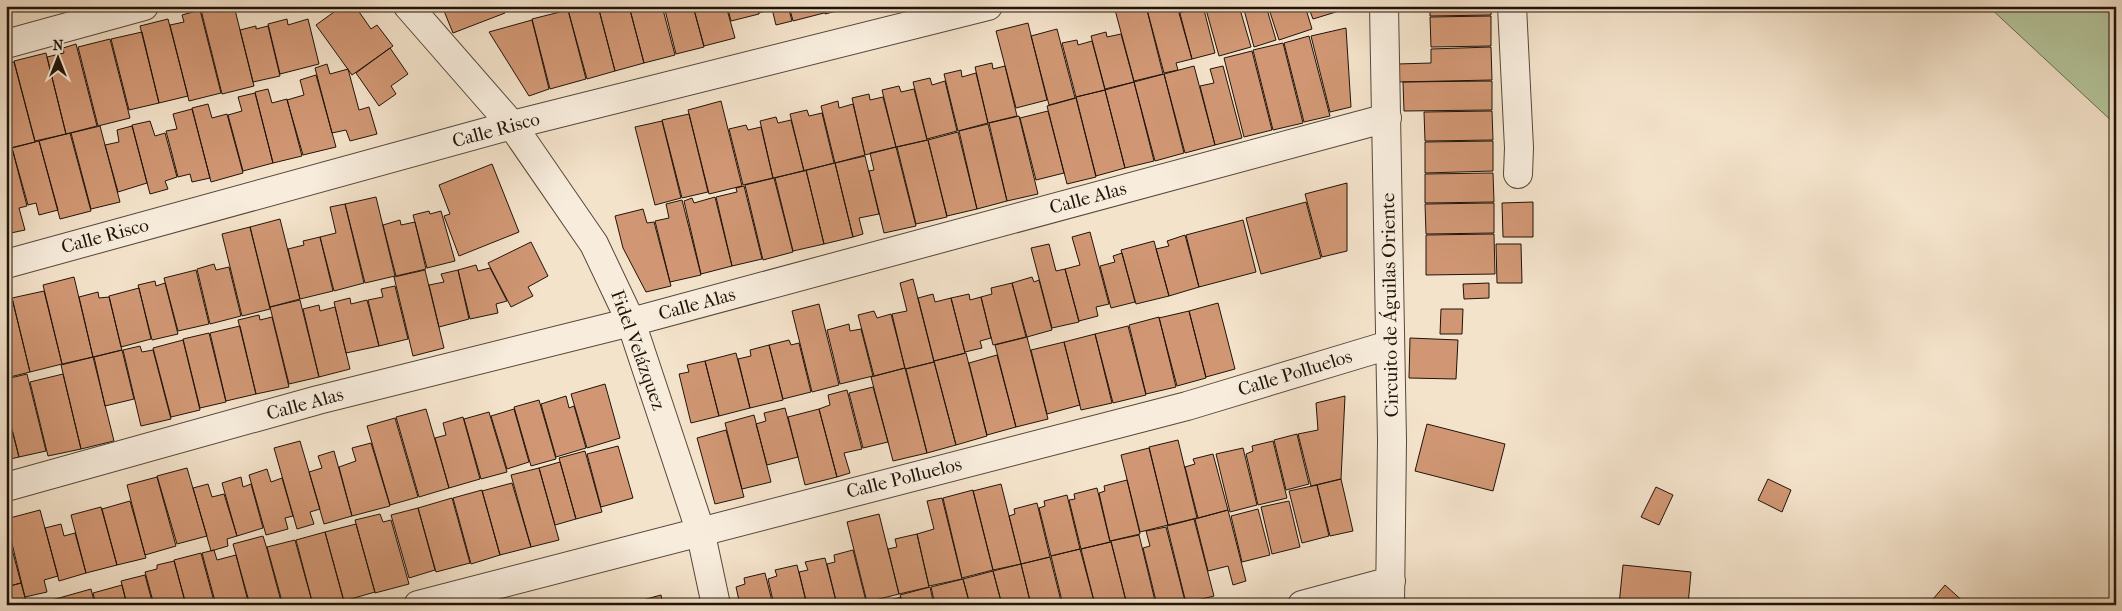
<svg xmlns="http://www.w3.org/2000/svg" width="2122" height="611" font-family="'IM FELL French Canon',serif">
<style>
.green{fill:#b5c59c;stroke:#6a6c52}
.building{fill:#d19774;stroke:#201309}
.lines{fill:none;stroke-linecap:round;stroke-linejoin:round}
.street-casing{stroke:#55473a;stroke-width:30}
.street{stroke:#f8eddd;stroke-width:28}
.labels{text-anchor:middle;dominant-baseline:central;stroke-width:4;stroke-linejoin:round;paint-order:stroke}
.street-label{font-size:19px;fill:#201309;stroke:#f8eddd}
</style>
<rect width="100%" height="100%" fill="#f4e3cb"/>
<filter id="stains"><feTurbulence type="fractalNoise" baseFrequency=".004" numOctaves="4"/><feColorMatrix values="0 0 0 0 .2 0 0 0 0 .09 0 0 0 0 .02 0 0 0 .5 -.17"/></filter>
<radialGradient id="worn" r=".72"><stop offset=".6" stop-color="#630" stop-opacity="0"/><stop offset="1" stop-color="#630" stop-opacity=".3"/></radialGradient>
<!-- green -->
<path class="green" d="M1988 6H2116V125Z"/>
<!-- building -->
<path class="building" d="M216 6H234L254 86 222 94 201 10Z
M330 6H355L371 29 377 25 393 46 352 75 316 25 334 12Z
M442 6H503L505 13 453 33Z
M530 6H549L531 11Z
M567 6H598L615 71 587 79Z
M598 6H629L644 63 615 71Z
M629 6H662L675 55 644 63Z
M664 6H693L704 47 676 54Z
M693 6H726L735 38 704 46Z
M727 6H757L759 14 731 21Z
M758 6H788L792 21 776 25 772 9 759 13Z
M789 6H822L824 13 793 21Z
M823 6H856L825 14Z
M1114 6H1146L1163 74 1134 81Z
M1146 6H1178L1192 59 1176 63 1178 70 1164 73Z
M1203 6 1215 53 1192 59 1179 13Z
M1205 6H1239L1251 47 1219 56Z
M1243 6H1266L1276 40 1254 47Z
M1268 6H1305L1312 29 1279 40Z
M1308 6H1348L1349 8 1313 19Z
M1430 6H1491V15L1430 16Z
M200 10 221 93 189 101 170 25 184 22 182 15Z
M568 10 586 79 550 89 532 19Z
M1491 16V46L1431 47 1430 17Z
M168 19 188 96 159 103 140 26Z
M287 19 288 25 308 19 319 64 280 74 268 24Z
M532 20 549 89 529 96 489 32Z
M1028 23 1047 100 1016 108 996 31Z
M256 26V29L268 26 280 76 253 82 240 30Z
M1346 28 1351 107 1330 112 1311 36Z
M1057 29 1075 98 1049 105 1031 36Z
M142 32 159 103 129 110 111 39Z
M1106 32 1107 37 1121 34 1134 82 1105 89 1091 36Z
M1309 36 1330 116 1304 122 1284 43Z
M110 39 130 118 98 126 78 47Z
M1077 40 1078 45 1092 41 1105 90 1076 97 1062 43Z
M1283 43 1303 123 1273 130 1253 50Z
M76 44 97 126 66 134 47 57 64 53 63 48Z
M1491 47 1492 80 1397 82V64L1431 63V49Z
M390 48 408 74 391 86 396 94 379 106 356 73Z
M1252 51 1272 130 1244 137 1224 58Z
M46 53 66 134 35 141 14 61Z
M14 62 35 142 6 149V64Z
M992 63 993 69 1005 66 1017 116 988 123 975 67Z
M327 64 330 74 348 69 359 110 369 107 377 134 350 141 346 130 332 133 315 68Z
M1194 66 1215 145 1185 153 1164 74Z
M1223 66 1242 138 1215 145 1200 86 1214 83 1210 69Z
M961 70 962 77 976 73 988 123 958 131 944 74Z
M1164 74 1184 153 1155 161 1134 82Z
M316 75 336 147 303 155 287 100 304 95 300 80Z
M930 78 932 85 945 81 957 131 927 139 913 82Z
M1492 81V110L1404 111 1403 82Z
M1134 82 1154 161 1125 168 1105 90Z
M899 86 901 92 914 89 927 140 896 147 882 90Z
M268 89 272 103 287 99 302 156 273 163 255 92Z
M1105 90 1125 168 1096 176 1076 97Z
M255 93 273 163 243 171 228 115 242 111 238 97Z
M869 94 870 100 883 97 896 147 865 155 852 98Z
M1076 98 1096 177 1067 184 1047 106Z
M721 101 742 186 709 194 688 110Z
M838 101 839 108 853 104 865 155 835 163 821 106Z
M208 104 212 118 227 114 243 173 211 182 192 108Z
M192 109 210 178 192 182 190 174 178 177 166 131 177 129 173 114Z
M807 110 809 116 822 113 834 163 804 171 790 114Z
M1048 111 1064 173 1036 180 1020 118Z
M1492 111 1493 140 1425 141 1424 112Z
M689 114 708 192 682 198 662 120Z
M1019 116 1038 194 1007 201 989 123Z
M776 117 778 123 791 120 804 171 773 178 760 121Z
M150 121 155 136 165 133 177 177 165 181 168 189 150 194 132 125Z
M662 121 681 198 655 205 635 127Z
M988 124 1007 201 977 209 959 131Z
M746 125 748 130 761 127 773 178 743 185 729 129Z
M100 126 120 202 91 209 71 133Z
M132 126 147 183 118 192 105 145 119 142 117 130Z
M958 132 977 209 947 216 928 140Z
M70 133 91 211 60 219 39 141Z
M928 140 947 217 916 224 897 147Z
M39 141 58 210 39 215 36 203 28 205 12 148Z
M1493 141V171L1425 173V142Z
M896 147 916 226 884 233 869 171 874 170 870 153Z
M12 148 27 206 19 208 25 230 6 234V149Z
M865 156 879 214 859 218 863 234 853 237 835 163Z
M835 163 853 237 824 244 806 170Z
M492 164 519 232 459 256 444 216 450 214 439 185Z
M806 170 824 244 793 251 775 178Z
M1493 173 1494 202 1425 203V174Z
M774 178 793 252 763 260 745 185Z
M1347 183V251L1322 257 1305 194Z
M744 186 762 259 732 266 716 197 737 192 736 188Z
M376 197 395 276 365 283 345 204Z
M715 197 732 266 701 274 684 201 692 198 694 203Z
M682 200 701 275 670 282 655 221 669 218 666 204Z
M1306 202 1321 258 1261 274 1246 218Z
M1533 202V237H1503L1502 203Z
M1494 203V233L1426 234 1425 204Z
M345 204 364 283 334 291 320 237 336 233 330 207Z
M643 209 647 223 654 222 671 286 646 292 623 248 615 216Z
M429 211 430 214 441 211 455 261 427 268 413 215Z
M280 219 300 299 270 307 250 227Z
M400 220 401 225 415 222 426 269 396 276 383 225Z
M1243 220 1256 272 1199 287 1186 235Z
M250 227 270 309 242 316 222 234Z
M1090 232 1109 304 1096 307 1098 316 1079 321 1065 269 1080 265 1072 237Z
M1494 234 1495 274 1426 275V235Z
M1185 235 1199 287 1169 296 1156 249 1169 246 1167 241Z
M320 237 333 291 300 299 288 249 304 245 303 241Z
M1154 241 1169 296 1136 304 1121 250Z
M531 242 548 276 528 287 533 296 511 307 488 263Z
M1049 244 1056 271 1065 269 1079 322 1052 328 1031 248Z
M1496 244H1521L1522 283H1497Z
M1122 253 1135 302 1111 308 1100 266 1115 262 1113 256Z
M214 264 216 270 229 267 241 316 210 324 197 269Z
M476 265 478 271 490 268 507 301 496 304 498 313 470 319 458 270Z
M196 270 209 324 178 331 164 278Z
M425 270 444 348 413 356 394 277Z
M458 270 469 319 439 327 429 285 444 282 441 274Z
M74 277 93 357 62 364 43 285Z
M1032 277 1034 282 1039 280 1052 330 1027 337 1012 283Z
M913 279 934 362 905 369 892 314 907 311 900 283Z
M155 281 156 286 165 283 178 334 152 340 138 285Z
M1012 283 1026 337 993 345 981 297 992 294 991 288Z
M1489 283V298L1464 299 1463 284Z
M395 286 408 339 379 346 368 300 383 297 381 289Z
M139 288 151 339 121 347 109 296Z
M44 291 62 364 30 372 12 298Z
M98 292 99 298 109 297 122 350 93 357 79 297Z
M933 294 935 302 951 298 965 353 934 361 918 298Z
M969 294 970 300 981 297 991 338 980 341 982 348 965 352 951 298Z
M12 298 30 372 6 378V300Z
M350 298 351 304 367 300 379 346 346 353 334 302Z
M300 300 319 377 289 384 270 307Z
M1218 303 1235 369 1206 377 1189 311Z
M819 304 839 385 812 392 792 311Z
M319 305 320 311 335 307 350 369 319 377 303 309Z
M1441 309H1463L1462 334H1440Z
M874 311 877 318 891 314 905 368 874 376 858 315Z
M1189 311 1206 378 1177 386 1159 318Z
M259 315 260 320 272 317 289 387 256 394 238 320Z
M1159 317 1176 387 1146 394 1129 325Z
M849 324 850 331 861 329 873 376 840 384 827 330Z
M240 326 256 394 226 401 210 333Z
M1128 326 1146 395 1113 403 1095 334Z
M209 333 226 402 200 408 183 339Z
M1095 334 1112 403 1081 410 1064 342Z
M1027 337 1048 419 1016 427 995 345Z
M1410 338 1458 340 1456 379 1409 378Z
M183 340 200 410 171 417 153 348Z
M789 340 791 345 799 343 811 392 783 399 769 345Z
M1064 342 1080 405 1047 414 1031 350Z
M769 345 783 400 750 408 738 359 751 356 750 350Z
M140 346 142 352 153 350 171 419 141 426 123 350Z
M122 350 134 399 105 406 94 357Z
M736 353 750 408 719 416 705 361Z
M966 353 987 436 956 445 934 361Z
M997 355 1016 427 987 435 969 363Z
M93 357 114 441 81 449 61 365Z
M705 361 719 416 691 423 679 374 689 372 687 365Z
M934 362 956 445 927 453 906 369Z
M905 368 927 453 893 461 871 377Z
M27 374 46 451 19 457 6 405V379Z
M63 374 81 449 48 456 30 382Z
M605 384 620 438 587 448 571 394Z
M873 387 888 442 863 448 849 393Z
M847 390 862 449 844 453 850 473 837 477 819 409 830 405 828 395Z
M566 396 569 408 574 406 586 448 556 457 541 404Z
M1345 396 1341 479 1311 486 1298 434 1318 430 1316 403Z
M539 400 556 459 531 466 514 407Z
M6 407 19 457 6 460Z
M785 408 798 457 767 465 756 424 766 421 764 413Z
M426 409 449 488 419 497 396 417Z
M514 409 529 462 507 469 491 416Z
M819 409 837 477 805 485 788 417Z
M489 412 507 472 481 479 464 419Z
M754 415 771 482 742 489 725 423Z
M463 417 480 479 449 488 435 438 446 435 443 423Z
M395 418 418 497 390 505 367 426Z
M1427 424 1505 444 1493 491 1415 471Z
M726 430 744 497 715 504 697 438Z
M1297 434 1309 484 1286 490 1274 440Z
M1178 440 1197 518 1168 525 1149 447Z
M300 441 320 509 310 512 314 524 297 529 274 448Z
M1273 441 1287 498 1258 505 1246 454 1253 451 1252 446Z
M371 443 390 506 352 516 339 467 356 461 352 448Z
M618 446 633 498 601 507 587 454Z
M1149 448 1168 525 1140 532 1121 455Z
M1243 448 1257 505 1230 512 1216 454Z
M334 451 352 516 324 524 309 472 322 468 318 456Z
M585 451 602 512 576 519 559 458Z
M1213 454 1228 510 1198 518 1185 467 1195 464 1193 459Z
M560 462 576 519 555 525 539 468Z
M187 468 207 536 177 544 157 476Z
M539 468 559 540 531 547 511 475Z
M267 469 271 482 282 478 293 516 285 518 288 529 266 535 249 475Z
M157 477 176 546 145 555 127 485Z
M241 477 243 487 251 484 263 528 237 536 222 483Z
M1341 479 1353 531 1330 536 1317 485Z
M1768 479 1791 490 1782 512 1758 500Z
M1127 480 1140 534 1110 541 1099 493 1105 491 1104 486Z
M512 483 531 547 500 555 482 491Z
M208 484 212 497 224 494 237 536 227 539 228 546 211 551 193 488Z
M1001 484 1021 564 993 570 973 491Z
M1317 485 1329 536 1302 543 1289 491Z
M1656 487 1673 495 1659 525 1641 517Z
M1097 488 1110 542 1081 549 1069 500 1075 499 1074 494Z
M482 490 500 555 471 564 453 498Z
M973 490 993 570 962 578 943 498Z
M1067 495 1080 549 1051 556 1039 508 1045 506 1044 501Z
M452 498 470 563 436 572 418 508Z
M942 498 962 579 929 586 917 534 934 529 927 501Z
M130 501 146 558 117 565 102 509Z
M1289 501 1300 547 1272 554 1261 507Z
M1037 503 1050 557 1021 564 1009 516 1015 514 1014 509Z
M101 507 117 565 86 573 71 515Z
M418 508 435 570 409 578 391 515Z
M1258 509 1270 555 1242 562 1231 516Z
M40 510 58 576 44 580 47 592 25 597 6 519Z
M1228 510 1246 581 1233 585 1228 566 1208 571 1195 519Z
M380 514 383 522 391 520 409 584 375 593 355 520Z
M879 514 899 594 867 602 847 522Z
M1194 519 1214 596 1186 603 1167 526Z
M61 524 64 536 75 533 86 573 59 581 45 528Z
M356 524 375 592 344 601 325 532Z
M6 527 13 553 6 554Z
M1166 527 1186 605H1157L1143 548 1150 546 1146 531Z
M325 532 344 602 332 605H313L296 540Z
M917 534 929 587 899 594 888 549 897 547 895 539Z
M1139 535 1142 547 1156 605H1127L1111 541Z
M263 536 267 549 282 605H250L233 544Z
M295 540 313 605H283L267 547Z
M1111 542 1127 605H1095L1081 549Z
M1080 549 1095 605H1063L1051 556Z
M214 550 217 560 236 555 249 605H216L202 553Z
M853 550 867 605H837L827 564 835 562 834 555Z
M13 553 21 583 6 587V554Z
M201 553 215 605H186L174 560Z
M1050 557 1062 605H1031L1021 564Z
M825 558 837 605H807L799 572 808 570 805 562Z
M174 561 186 605H154L145 572 157 569V565Z
M1021 564 1031 605H1002L993 571Z
M797 565 807 605H774L768 579 777 576 775 570Z
M1623 565 1691 572 1688 605H1619Z
M993 571 1002 605H970L963 579Z
M765 573 773 605H740L736 587 745 584 744 578Z
M145 575 153 605H127L121 581Z
M963 579 970 605H935L931 587Z
M21 583 27 605H6V587Z
M122 585 127 605H96L93 593Z
M1945 585 1967 605H1928Z
M930 587 934 605H903L900 595Z
M91 589 95 605H61L59 598Z
M661 595 663 605 628 604Z
M901 597 902 605H872Z
M59 598 61 605H31Z"/>
<g class="lines">
<!-- street casing -->
<g class="street-casing">
<path id="street" d="M408 6 512 125 594 244 631 322 700 530 716 605
M1384 6 1392 440 1390 605
M1512 6 1519 148 1518 174
M6 44 144 6
M6 264 512 125 988 6
M6 487 318 400 631 322 1387 118
M418 605 1187 406 1389 345
M1302 605 1391 581"/>
</g>
<!-- street -->
<use href="#street" class="street"/>
</g>
<g class="labels">
<!-- street labels -->
<g class="street-label">
<text transform="translate(496 130) rotate(-15)">Calle Risco</text>
<text transform="translate(1088 198) rotate(-15)">Calle Alas</text>
<text transform="translate(105 236) rotate(-15)">Calle Risco</text>
<text transform="translate(697 304) rotate(-15)">Calle Alas</text>
<text transform="translate(1390 305) rotate(-91)">Circuito de Águilas Oriente</text>
<text transform="translate(638 350) rotate(70)">Fidel Velázquez</text>
<text transform="translate(1295 373) rotate(-17)">Calle Polluelos</text>
<text transform="translate(305 404) rotate(-15)">Calle Alas</text>
<text transform="translate(904 478) rotate(-14)">Calle Polluelos</text>
</g>
</g>
<!-- margin -->
<rect width="2122" height="611" fill="none" stroke="#f4e3cb" stroke-width="25"/>
<rect x="8" y="8" width="2107" height="596" fill="none" stroke="#201309" stroke-width="2.5"/>
<rect x="12" y="12" width="2097" height="586" fill="none" stroke="#201309"/>
<!-- north arrow -->
<g transform="translate(58 58)" stroke="#f8eddd" stroke-width="4" paint-order="stroke">
<path d="M0-4L9 19L0 12L-9 19Z" fill="#201309"/>
<text y="-8" font-size="14" font-weight="bold" text-anchor="middle" fill="#201309">N</text>
</g>
<rect width="100%" height="100%" filter="url(#stains)"/>
<rect width="100%" height="100%" fill="url(#worn)"/>
</svg>
